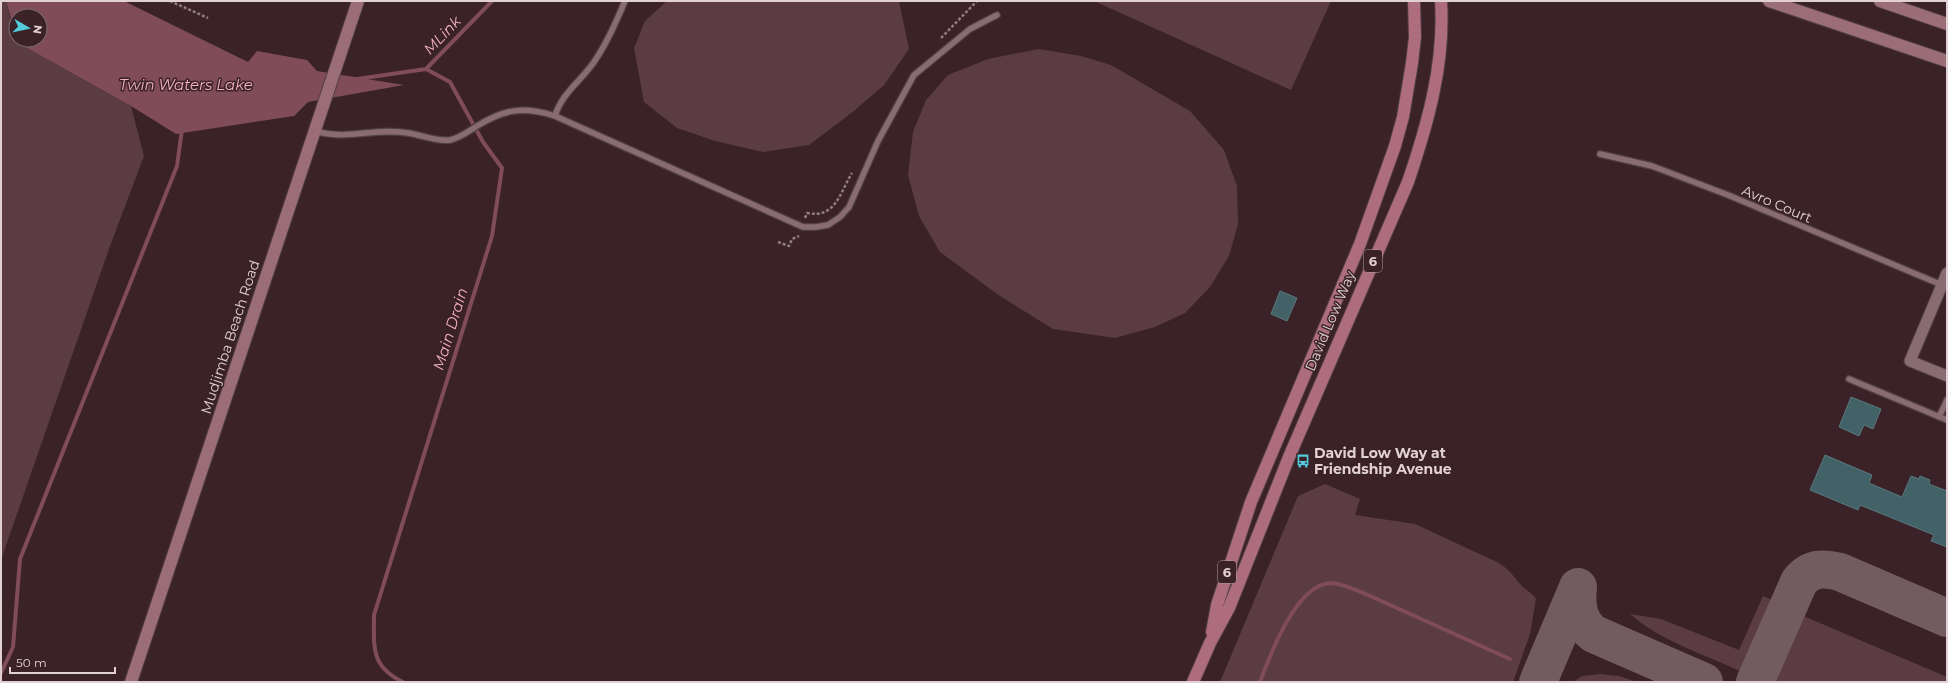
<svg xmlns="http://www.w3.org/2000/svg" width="1948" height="683" font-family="Montserrat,sans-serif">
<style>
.green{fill:#5b3c43}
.water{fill:#7f4c58}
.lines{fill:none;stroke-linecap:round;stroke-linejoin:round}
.stream{stroke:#7f4c58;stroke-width:4}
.taxiway{stroke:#725c62;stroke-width:38}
.building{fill:#436267;stroke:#58787c}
.lane-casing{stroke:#523e44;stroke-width:8}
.street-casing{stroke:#523e44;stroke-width:13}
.secondary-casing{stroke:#523e44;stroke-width:14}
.primary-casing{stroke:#523e44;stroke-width:14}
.path{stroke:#907d81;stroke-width:2.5;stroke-dasharray:3 2;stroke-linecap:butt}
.lane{stroke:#886c72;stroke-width:5.5}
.street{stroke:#886c72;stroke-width:11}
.secondary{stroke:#9b6d77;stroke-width:12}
.primary{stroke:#ad6d7d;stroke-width:12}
.labels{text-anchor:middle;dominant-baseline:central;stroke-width:3;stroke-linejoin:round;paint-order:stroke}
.shield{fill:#3a2228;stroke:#af9ca0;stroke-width:1}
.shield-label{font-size:13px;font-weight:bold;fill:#e1d1d4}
.street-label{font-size:14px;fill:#e1d1d4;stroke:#3a2228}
.poi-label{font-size:14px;font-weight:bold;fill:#e1d1d4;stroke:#3a2228;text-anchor:start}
.water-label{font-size:15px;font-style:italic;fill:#f5b2c1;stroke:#3a2228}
</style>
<rect width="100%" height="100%" fill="#3a2228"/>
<!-- green -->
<path class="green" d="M1 1H6L16 40 18 43 131 106 144 156 110 246 1 560Z
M667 1H899L909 49 884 85 854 111 809 145 763 152 715 141 677 128 644 102 634 48 645 21Z
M1094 1H1331L1291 90Z
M1039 49 1081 56 1111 65 1190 111 1224 150 1237 186 1238 224 1229 256 1210 287 1185 313 1155 327 1115 338 1053 329 997 294 940 252 919 216 908 175 913 132 926 100 948 75 988 59Z
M1325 484 1360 499 1355 515 1415 524 1499 563C1511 571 1513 576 1522 586 1527 591 1532 593 1536 599L1530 634 1513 682H1220L1298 496Z
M1763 596 1781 604 1752 668 1747 672 1740 671C1705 655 1659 640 1630 614L1661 619 1739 650Z
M1794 612 1947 677V682H1766Z
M1601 674 1619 676 1637 682H1573L1582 676Z"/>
<!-- water -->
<path class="water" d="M6 1H124L248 62 257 51 307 60 317 71 404 85 308 102 294 116 176 134 131 106 18 43 17 40H40V16H16V35Z"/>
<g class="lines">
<!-- stream -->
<path class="stream" d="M426 69 492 1
M357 79 426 69 450 82 483 142 502 168 492 236 374 615C374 647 370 666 403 682
M1 673 13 647 20 559 177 166 182 129
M1260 682C1270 655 1296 585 1330 583 1342 583 1356 590 1368 595L1510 659"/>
<!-- taxiway -->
<path class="taxiway" d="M1578 587C1576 606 1578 622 1594 634L1704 682
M1538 682 1578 587
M1755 682 1799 582C1810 567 1824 568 1840 572L1947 618"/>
</g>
<!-- building -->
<path class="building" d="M1280 291 1297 298 1287 321 1271 314Z
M1851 397 1881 409 1873 429 1864 425 1859 436 1839 427Z
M1825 455 1872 475 1869 483 1902 497 1911 476 1919 479 1920 476 1930 480 1929 484 1947 491V547L1931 541 1934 535 1860 505 1858 510 1810 490Z"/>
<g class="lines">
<!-- lane casing -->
<g class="lane-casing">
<path id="lane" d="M555 116C562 93 581 81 594 62 607 43 616 22 625 1
M315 131C349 141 374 127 408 133 421 135 437 142 450 140 460 138 469 131 477 126 505 109 523 106 555 116L803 227H816L828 225 840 217 849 207 878 141 914 75 970 29 997 15
M1600 154 1652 166 1728 195 1942 285
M1849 379 1947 420
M1939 417 1947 400"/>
</g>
<!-- street casing -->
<g class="street-casing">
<path id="street" d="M1947 273 1910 361 1947 376"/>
</g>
<!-- secondary casing -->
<g class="secondary-casing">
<path id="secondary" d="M1769 1 1947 61
M1880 1 1947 24
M131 682 358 1"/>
</g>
<!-- primary casing -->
<g class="primary-casing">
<path id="primary" d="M1212 632 1217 605 1251 502 1360 244 1395 146 1403 117 1412 63 1415 37 1414 1
M1193 682 1210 643 1229 608 1289 457 1408 182C1428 123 1445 63 1441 1"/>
</g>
<!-- path -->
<path class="path" d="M170 1 208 18
M941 38 977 1
M805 218 807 213C836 219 840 192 852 173
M778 242 789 246 792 239 799 236"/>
<!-- lane -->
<use href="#lane" class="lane"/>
<!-- street -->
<use href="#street" class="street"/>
<!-- secondary -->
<use href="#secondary" class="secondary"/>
<!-- primary -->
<use href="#primary" class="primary"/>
</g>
<!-- icons -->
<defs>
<g id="bus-bare" transform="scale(1.08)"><path d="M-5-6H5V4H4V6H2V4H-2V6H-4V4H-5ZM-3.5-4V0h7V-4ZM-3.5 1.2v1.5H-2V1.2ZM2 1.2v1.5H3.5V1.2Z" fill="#53cbdb" stroke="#3a2228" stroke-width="2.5" paint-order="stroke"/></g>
</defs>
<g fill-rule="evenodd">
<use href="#bus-bare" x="1303" y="461"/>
</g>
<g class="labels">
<!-- shield labels -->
<g class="shield">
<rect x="1364" y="250" width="18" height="22" rx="3"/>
<rect x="1218" y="561" width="18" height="22" rx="3"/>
</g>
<g class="shield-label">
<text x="1373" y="261">6</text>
<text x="1227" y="572">6</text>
</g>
<!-- street labels -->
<g class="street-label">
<text transform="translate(1777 204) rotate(23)">Avro Court</text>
<text transform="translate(1330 321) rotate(-67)">David Low Way</text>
<text transform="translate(230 337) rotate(-72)">Mudjimba Beach Road</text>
</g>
<!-- poi labels -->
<g class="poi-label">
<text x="1314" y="453">David Low Way at<tspan x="1314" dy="16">Friendship Avenue</tspan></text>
</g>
<!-- water labels -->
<g class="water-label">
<text transform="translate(442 35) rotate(-46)">MLink</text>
<text x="186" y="84">Twin Waters Lake</text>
<text transform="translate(450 329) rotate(-73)">Main Drain</text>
</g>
</g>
<!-- border -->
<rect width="1948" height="683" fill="none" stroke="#e1d1d4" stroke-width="4"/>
<!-- north arrow -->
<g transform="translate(28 28) rotate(99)"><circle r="19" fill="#3a2228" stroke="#7d686d"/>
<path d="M0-3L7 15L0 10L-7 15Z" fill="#53cbdb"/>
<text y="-6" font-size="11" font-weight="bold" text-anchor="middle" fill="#e1d1d4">N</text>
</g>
<!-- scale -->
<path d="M10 667v6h105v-6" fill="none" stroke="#e1d1d4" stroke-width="2"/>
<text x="16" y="667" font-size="12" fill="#e1d1d4" stroke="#3a2228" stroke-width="3" paint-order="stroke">50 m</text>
</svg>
